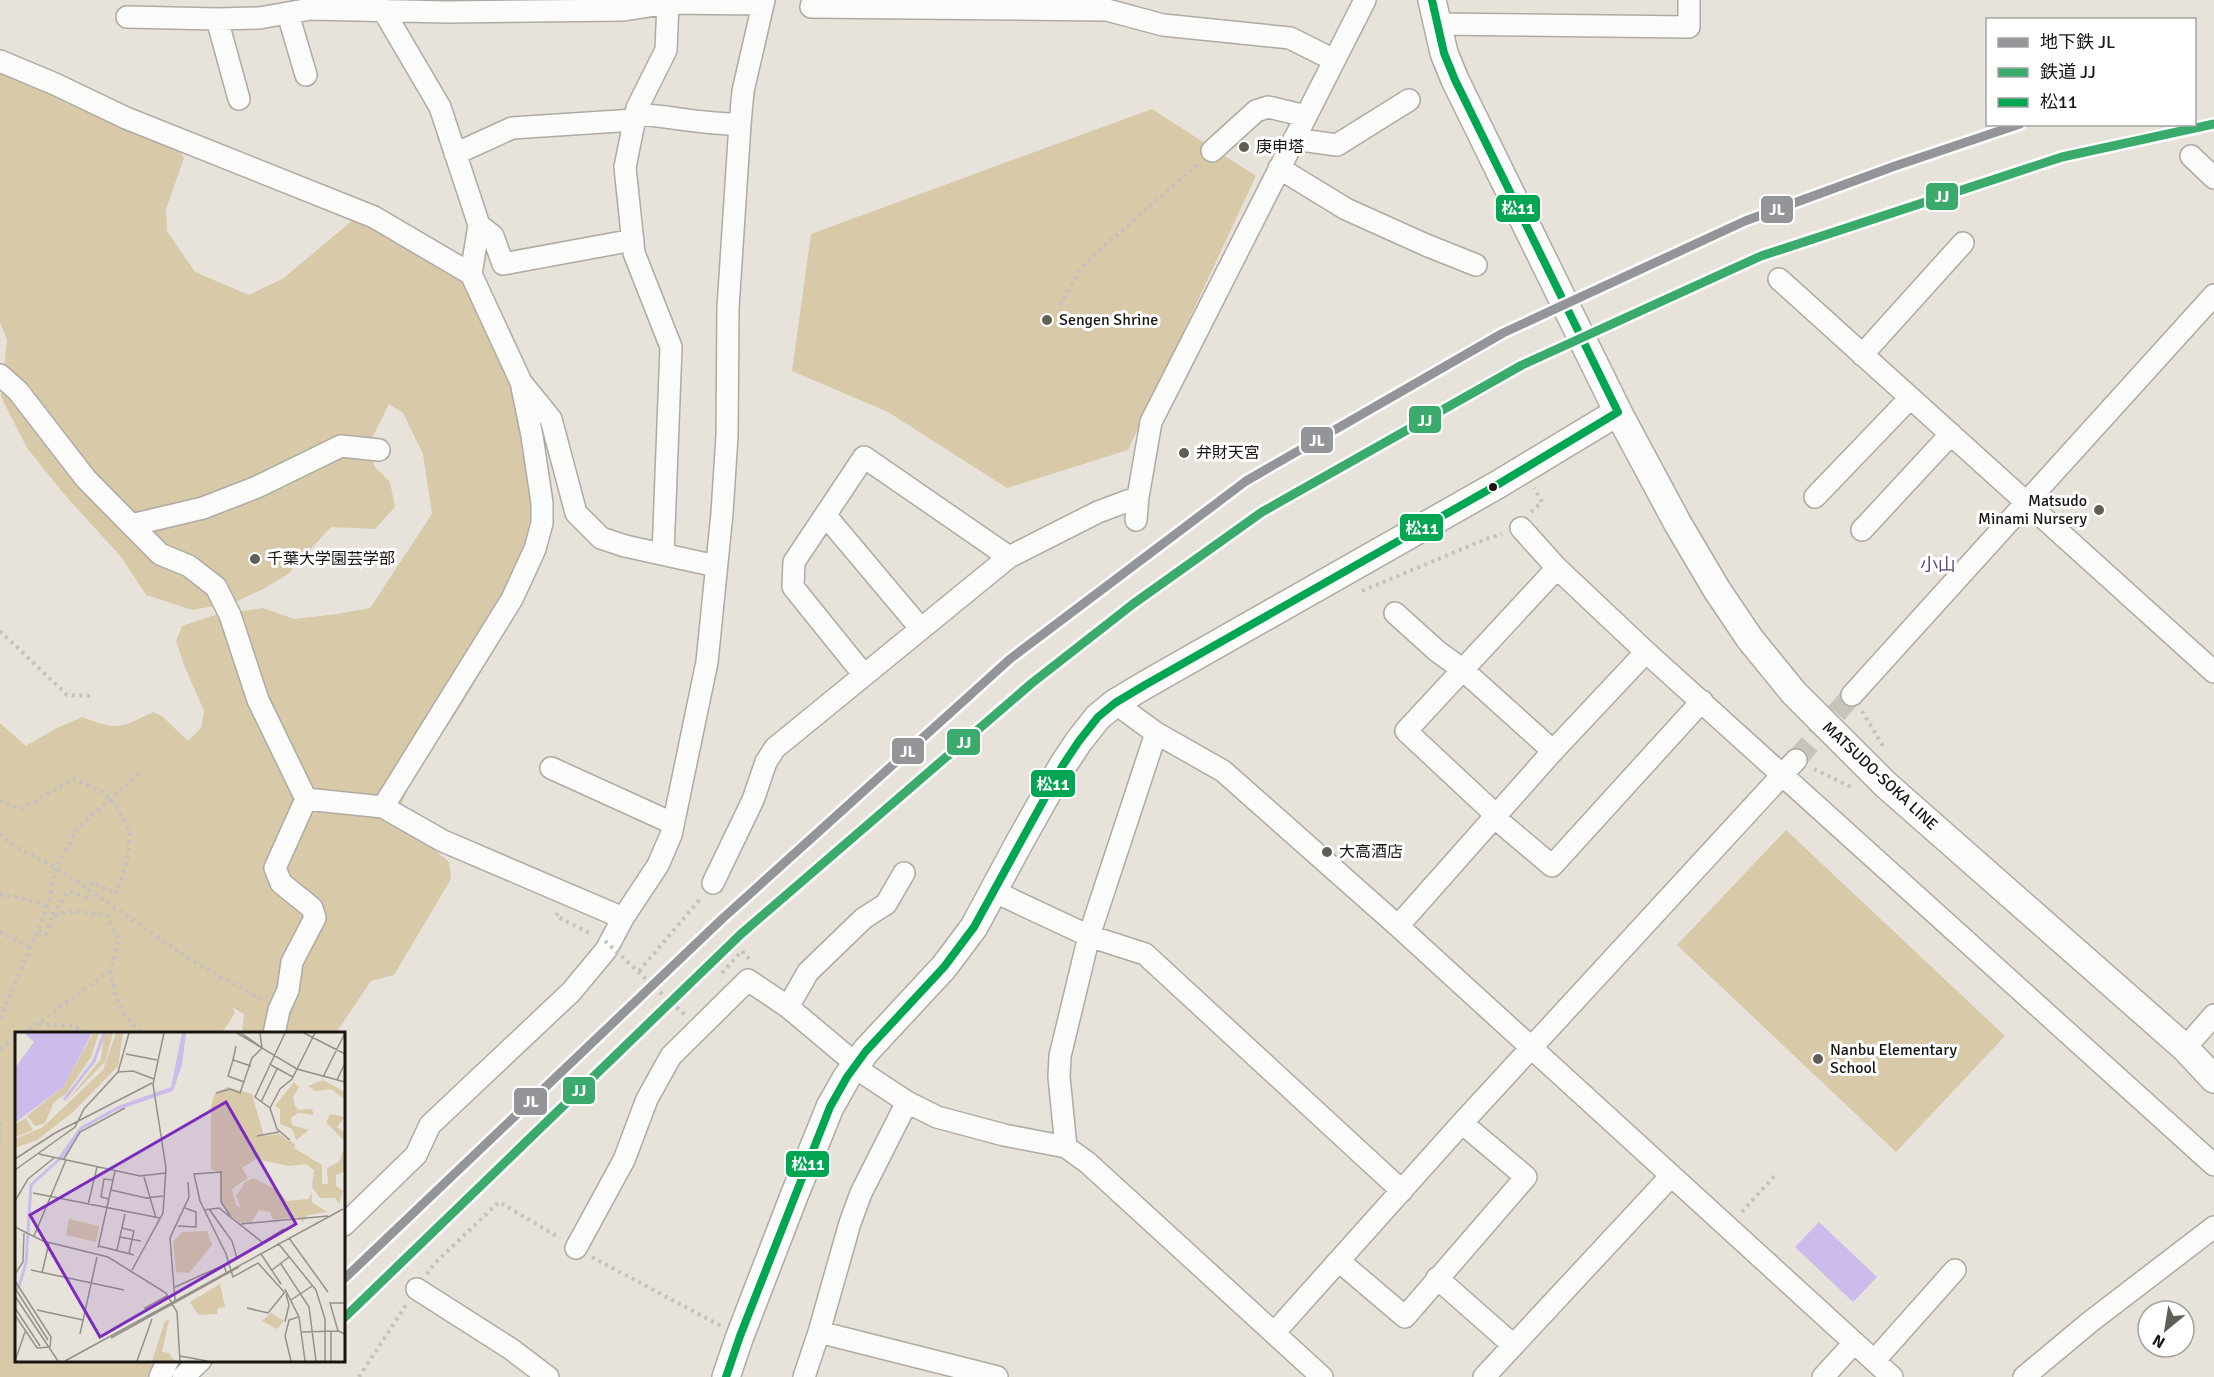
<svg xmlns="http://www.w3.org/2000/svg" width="2214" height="1377" font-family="Signika,'Noto Sans JP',sans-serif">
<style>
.green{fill:#d8c9a8}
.water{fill:#ccbceb}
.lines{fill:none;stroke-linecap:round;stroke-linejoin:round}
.minor-tunnel{stroke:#c8c4bc;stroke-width:21;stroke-dasharray:21 10;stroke-linecap:butt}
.minor-casing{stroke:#aeaaa4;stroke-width:24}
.major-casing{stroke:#aeaaa4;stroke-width:30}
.path{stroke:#c3c2bf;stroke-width:4;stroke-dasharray:3 4.5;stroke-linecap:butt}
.minor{stroke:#fbfbf9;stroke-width:21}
.major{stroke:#fbfbf9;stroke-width:27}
.path-bridge{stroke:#c3c2bf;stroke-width:4;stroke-dasharray:3 4.5;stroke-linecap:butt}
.bus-1-casing{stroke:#fff;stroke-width:12}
.bus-1{stroke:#00a651;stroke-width:8}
.rail-1-casing{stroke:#fff;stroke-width:14}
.rail-1{stroke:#3aab6c;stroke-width:9}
.metro-1-casing{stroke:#fff;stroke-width:14}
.metro-1{stroke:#939598;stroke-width:9}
.poi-dot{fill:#615e57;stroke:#fff;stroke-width:2}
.bus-dot{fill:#191611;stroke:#fff;stroke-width:2}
.labels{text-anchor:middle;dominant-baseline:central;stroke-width:6;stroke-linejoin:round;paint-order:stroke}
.poi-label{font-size:16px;fill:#191611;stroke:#fff;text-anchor:start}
.street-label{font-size:16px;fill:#191611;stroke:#fff}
.neighbourhood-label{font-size:18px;fill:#5c4886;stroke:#fff}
.inset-river{fill:none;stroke:#ccbceb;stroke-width:3}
.inset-road{fill:none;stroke:#95918a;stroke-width:1.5}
.view{fill:#7b2cbf;fill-opacity:0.15;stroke:#7b2cbf;stroke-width:3}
.inset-edge{fill:none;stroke:#191611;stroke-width:3}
.line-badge{stroke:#fff;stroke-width:2}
.badge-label{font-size:16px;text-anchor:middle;font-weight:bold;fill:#fff}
</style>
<rect width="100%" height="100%" fill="#e7e3da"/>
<!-- green -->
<path class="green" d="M0 69 177 146 184 158 166 209 167 231 195 272 249 295 284 278 354 219 383 228 470 284 490 343 525 416 541 543 512 620 457 712 412 777 402 803 401 822 449 862 451 879 394 975 371 981 336 1033H242L244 1014 232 1007 235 1013 222 1033 16 1034V1360L166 1361 159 1377H0V723L26 746 55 729 82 717C118 731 120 728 153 712L162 716 188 741 201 728 204 711 184 665 176 641 182 626 215 615 263 608 294 619 337 614 370 608 432 514 423 454 403 413 389 404 372 438 374 466 390 482 395 507 375 529 331 527 288 574 265 588 235 602 192 610 146 595 122 558 64 494 27 448 1 397 7 340 0 322Z
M1152 109 1256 176 1128 450 1007 488 888 412 792 371 811 234Z
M1786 830 2005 1036 1896 1152 1677 945Z"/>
<!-- water -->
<path class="water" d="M1819 1222 1877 1277 1853 1302 1795 1247Z"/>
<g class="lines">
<!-- minor-tunnel -->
<path class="minor-tunnel" d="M1796 760 1852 695"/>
<!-- minor casing -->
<g class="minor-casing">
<path id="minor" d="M813 0 811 7 1107 10 1163 25 1290 38 1334 60
M383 10 440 107 479 225 471 274 521 382 551 419 576 513 601 538 625 546 716 566
M288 14 306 75
M127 17 217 19 259 18 311 9 447 12 624 10 668 3
M217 19 239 99
M1436 24 1689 27V0
M0 61 55 84 126 118 374 217 471 274
M636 114C671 116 705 125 740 124
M1294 139 1337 145 1409 100
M1212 151 1256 111 1268 107 1306 116
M455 154 512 128 634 120
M2191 156 2214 178
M1279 168 1346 209 1426 245 1476 265
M479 225 493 236 503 264 633 240
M1779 279 2214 672
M1862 355 1963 243
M0 375 18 391 86 479 160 554 189 566 216 587 230 615 258 700 306 799 383 807
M521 382 532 436 542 503V523L535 549 512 599 383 807 443 841 623 918
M1815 497 1910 398
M826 516 921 629
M1136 520 1138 495
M131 525 203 508 257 487 341 446 379 450
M1521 528 1557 568 1646 652 2214 1165
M1862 530 1951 434
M663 554 671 347 634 253 625 167 637 108 666 50 668 3 763 4
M1395 613 1437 651 1463 670 1553 751
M864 675 793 587 794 562 864 457 1009 557
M1852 695 2214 295
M1115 703 1156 733 1223 771 1398 926 1892 1377
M551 768 672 823
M1496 815 1406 731 1557 568
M1494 817 1552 866 1702 701
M713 883 753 800 766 762 775 748 1009 557 1098 512 1138 497 1151 422 1365 0
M993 891 1089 936 1145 954 1402 1191
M1398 926 1553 751 1646 652
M788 1007 808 972 864 918 886 904 904 873
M274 1034 279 1010 288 990 292 962 315 918 312 908 281 883 275 868 306 799
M2185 1048 2214 1015
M854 1067 907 1102 937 1117 1004 1135 1066 1147 1088 1163 1322 1377
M1066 1147 1059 1077 1060 1056 1089 936 1156 733
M344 1225 416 1155 430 1125 571 992 606 950 623 918 658 865 671 835 707 662 722 513 727 436 728 308 740 124 743 91 764 0
M576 1248 624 1160 647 1099 671 1056 748 980 788 1007 856 1064
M1339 1261 1405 1317 1526 1177 1462 1123
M1437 1278 1513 1345
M417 1289 511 1349 548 1377
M819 1332 850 1223 861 1193 907 1102
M1274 1333 1462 1123 1796 760
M1874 1361 1955 1270
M160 1377 168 1360
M183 1377 201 1360
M804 1377 819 1332 997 1377
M1484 1377 1670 1177
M1823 1377 1854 1343
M2024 1377 2090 1322 2214 1227"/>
</g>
<!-- major casing -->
<g class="major-casing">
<path id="major" d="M1432 0 1444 53 1455 80 1618 412 1678 524 1717 590 1750 639 1794 693 1885 784 2185 1048 2214 1079
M726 1377 740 1336 794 1196 830 1107 847 1077 866 1051 944 967 974 927 1018 845 1063 765 1079 741 1098 717 1115 703 1145 685 1497 485 1618 412"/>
</g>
<!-- path -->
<path class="path" d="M1060 305 1085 263 1198 164
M1531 512 1542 502 1534 488
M1362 591 1486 539 1502 534
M0 631 67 695 93 696
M1862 711 1883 746
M1814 769 1853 788
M0 800 21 809 74 779 106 794 117 807 129 830 128 859 116 894 92 882 86 897 69 891 52 916
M0 834 16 847 56 867 194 962 263 1000
M0 895 17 897 48 906
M558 913 556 916 591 934
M0 932 30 948
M111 970C114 998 120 1015 143 1034
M639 971 701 898
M722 973 742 951 749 959
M0 1018 48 906 56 867 78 828 142 771
M39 1024 71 1026 90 1034
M23 1034 111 970 119 941 107 915 74 911 52 916 46 934 38 930
M0 1049 16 1038
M0 1122V1140
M1742 1212 1777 1173
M592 1257 721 1326
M427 1274 434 1264 499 1202 560 1238
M359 1377 406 1305"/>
<!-- minor -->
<use href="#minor" class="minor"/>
<!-- major -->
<use href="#major" class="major"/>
<!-- path-bridge -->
<path class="path-bridge" d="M605 941 686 1016"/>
<!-- bus-1 casing -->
<g class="bus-1-casing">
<path id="bus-1" d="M1432 0 1444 53 1455 80 1618 412
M726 1377 740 1336 830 1107 847 1077 866 1051 944 967 974 927 1063 765 1079 741 1098 717 1115 703 1145 685 1497 485 1618 412"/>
</g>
<!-- bus-1 -->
<use href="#bus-1" class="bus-1"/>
<!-- rail-1 casing -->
<g class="rail-1-casing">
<path id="rail-1" d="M344 1318 741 934 1032 683 1133 604 1262 512 1522 365 1761 256 2062 157 2214 124"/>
</g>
<!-- rail-1 -->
<use href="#rail-1" class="rail-1"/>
<!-- metro-1 casing -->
<g class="metro-1-casing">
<path id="metro-1" d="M344 1279 722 919 1010 659 1246 481 1503 333 1745 221 1895 166 2020 124"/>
</g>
<!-- metro-1 -->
<use href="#metro-1" class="metro-1"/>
</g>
<!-- markers -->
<g class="poi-dot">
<circle cx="1244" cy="147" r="6"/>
<circle cx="1047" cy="320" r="6"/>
<circle cx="1184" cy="453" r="6"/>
<circle cx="2099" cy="510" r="6"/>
<circle cx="255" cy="559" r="6"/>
<circle cx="1327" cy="852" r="6"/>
<circle cx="1818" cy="1059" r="6"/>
</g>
<circle class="bus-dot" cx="1493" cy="487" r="5"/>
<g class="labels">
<!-- poi labels -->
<g class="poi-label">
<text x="1256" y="147">庚申塔</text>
<text x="1059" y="320">Sengen Shrine</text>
<text x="1196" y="453">弁財天宮</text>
<text x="2087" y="501" text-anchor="end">Matsudo<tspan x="2087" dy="18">Minami Nursery</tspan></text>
<text x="267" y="559">千葉大学園芸学部</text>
<text x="1339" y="852">大高酒店</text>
<text x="1830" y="1050">Nanbu Elementary<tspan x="1830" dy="18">School</tspan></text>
</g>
<!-- street labels -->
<g class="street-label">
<text transform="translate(1880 776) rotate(43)">MATSUDO-SOKA LINE</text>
</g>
<!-- neighbourhood labels -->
<g class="neighbourhood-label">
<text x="1938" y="565">小山</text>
</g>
</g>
<!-- overview -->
<g transform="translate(15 1032)">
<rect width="330" height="330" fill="#e7e3da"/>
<path d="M78 1H84L76 25 51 62 39 70 30 91 20 94 12 84 48 55ZM89 1H98L90 30 50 71 86 27ZM101 1H108L103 34 58 80 22 108 0 116V107L28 95 88 38ZM308 48 330 60V68L316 57 300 59 293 54ZM279 50 284 55 278 65 280 74 283 78 297 77 299 83 283 81 276 86 277 93 294 98 281 108 277 97 265 92V77L260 74ZM213 55 237 62 249 104 264 102 280 112 279 116 307 133V152H313L312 136 324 130 330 114V140L321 143V154L328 159 324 172 320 166H305L297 155 299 138 291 132 274 134 241 127 227 136 233 146 217 157 221 173 226 176 221 164 230 150 238 146 261 157 272 169 293 167 297 161V170L312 180 293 183 288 190 281 185 258 188 255 180 244 178 236 191H225L214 182 206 171 205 141 196 137V75L200 61ZM315 82 330 85 322 95 330 100V110L311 90ZM11 86 18 98 0 105V92ZM54 187 84 194 81 210 51 203ZM192 199 197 213 174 241 161 240 158 210 167 200ZM205 252 210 275 203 276 202 282 183 283 175 270ZM256 281 269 289 262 297 247 289ZM154 288 147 320 154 321 160 329H137L150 289Z" fill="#d8c9a8"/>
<path d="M9 1H77L48 55 0 91V36L19 10ZM167 1H171L167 33 158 59 100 79 68 97 47 128 42 127 65 95 103 74 156 55Z" fill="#ccbceb"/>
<path class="inset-river" d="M49 68 79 29 89 1M3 257 11 231 16 153 47 125"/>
<path class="inset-road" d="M222 1 282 37 330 50M226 1 246 15M270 1 240 65 255 76 262 97 275 108M289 1 330 22M221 14 218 28 236 34M111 22 142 28M218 28 213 44 229 50M254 32 278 45M103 40 118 39 139 47M308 45 330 1M322 48 330 31M201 61 215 57 225 61 237 26 247 16 245 1M246 70 262 37M255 76 265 57 277 47 300 1M242 104 264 100M24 122 125 144 151 141M0 127 40 101 137 51M49 127 65 100 110 76M0 138 60 95 69 77 103 40 114 1M129 145 141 186M96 158 131 166 148 164M18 161 145 186M94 167 86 165 89 147 98 148M0 169 13 147 39 126M73 173 82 135M194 177 217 209 222 226 214 230M189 178 204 176 247 210M216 185 206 170V140L179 142 185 169 211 222 218 245 243 231 270 261M226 192 313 184M163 194 181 195V180L170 176M0 195 28 209 93 225 151 261 162 280 165 329M107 196 119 199 114 221M19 204 51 128M105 205 126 209M274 206 313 260M263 211 301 258 310 287V329M84 214 119 223M83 216 100 139M102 218 110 182M246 222 266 252M222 226 269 197M266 232 294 275 301 329M16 238 109 258M117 238 148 181 151 136 138 52 149 1M257 238 274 225M27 241 34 211M0 242 8 230 9 201M0 249 36 305 35 315 22 316 0 283M160 255 209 233 211 240M0 256 33 308M270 257 284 285 290 329M0 264 43 329M160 268 155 206 174 165 173 150M276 268 297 254M330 271H315L323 299 330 302M0 276 25 314M232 276 253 281 270 260M22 278 68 288M132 279 130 276 152 264M270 290 274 273 271 262M287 300 323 299M65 302 82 225M96 306 224 235M165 324 192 329M0 329 10 300M50 329 328 177M122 329 137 287M276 329 270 304 274 288 283 285M316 329V299"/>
<path class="view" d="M211 70 281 192 85 305 15 183Z"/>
<rect width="330" height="330" class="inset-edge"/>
</g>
<g class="line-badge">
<rect x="1925" y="182" width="34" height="29" rx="6" fill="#3aab6c"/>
<rect x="1495" y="194" width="46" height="29" rx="6" fill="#00a651"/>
<rect x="1760" y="195" width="34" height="29" rx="6" fill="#939598"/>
<rect x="1408" y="405" width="34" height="29" rx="6" fill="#3aab6c"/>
<rect x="1300" y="426" width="34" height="28" rx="6" fill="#939598"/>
<rect x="1399" y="513" width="45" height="29" rx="6" fill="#00a651"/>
<rect x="946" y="728" width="35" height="28" rx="6" fill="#3aab6c"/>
<rect x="891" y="737" width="34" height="28" rx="6" fill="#939598"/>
<rect x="1030" y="769" width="46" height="29" rx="6" fill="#00a651"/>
<rect x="562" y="1076" width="34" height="29" rx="6" fill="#3aab6c"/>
<rect x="513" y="1087" width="35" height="29" rx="6" fill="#939598"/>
<rect x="785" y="1150" width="45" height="28" rx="6" fill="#00a651"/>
</g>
<g class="badge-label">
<text x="1942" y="202">JJ</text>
<text x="1518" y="214">松11</text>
<text x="1777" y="215">JL</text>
<text x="1425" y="426">JJ</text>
<text x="1317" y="446">JL</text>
<text x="1422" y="534">松11</text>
<text x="964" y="748">JJ</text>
<text x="908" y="757">JL</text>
<text x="1053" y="790">松11</text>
<text x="579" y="1096">JJ</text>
<text x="531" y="1107">JL</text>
<text x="808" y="1170">松11</text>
</g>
<!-- legend -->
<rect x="1986" y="18" width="210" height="108" fill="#ffffff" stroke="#a3a2a0" stroke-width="1.5"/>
<rect x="1998" y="38" width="30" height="9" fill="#939598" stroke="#a3a2a0" stroke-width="1.5"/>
<text x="2040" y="48" font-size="18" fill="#191611">地下鉄 JL</text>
<rect x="1998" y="68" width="30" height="9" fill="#3aab6c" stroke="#a3a2a0" stroke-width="1.5"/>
<text x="2040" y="78" font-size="18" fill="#191611">鉄道 JJ</text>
<rect x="1998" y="98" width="30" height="9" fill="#00a651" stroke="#a3a2a0" stroke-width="1.5"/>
<text x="2040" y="108" font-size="18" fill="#191611">松11</text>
<!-- north arrow -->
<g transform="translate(2166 1329) rotate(210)"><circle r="28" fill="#ffffff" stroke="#a3a2a0" stroke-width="1.5"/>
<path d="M0-4.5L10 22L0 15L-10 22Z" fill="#615e57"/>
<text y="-9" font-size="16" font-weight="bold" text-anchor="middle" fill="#191611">N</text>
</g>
</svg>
